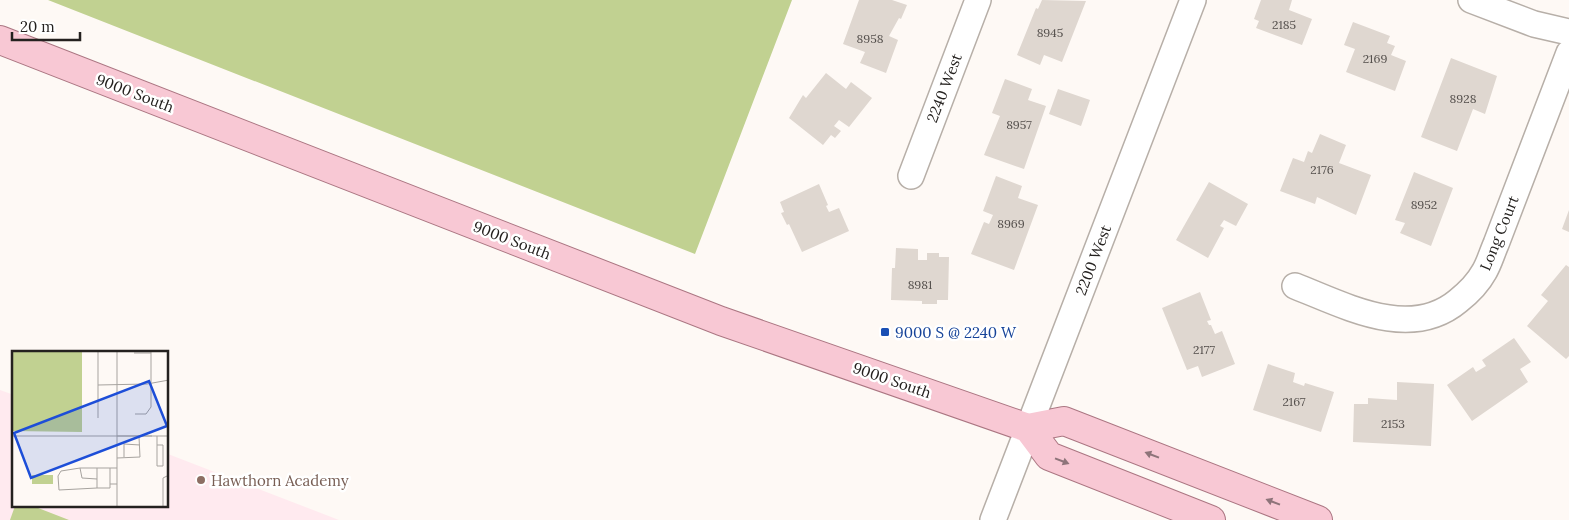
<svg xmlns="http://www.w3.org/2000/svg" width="1569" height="520" font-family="Lora,serif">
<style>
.education{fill:#ffeaef}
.green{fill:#c1d191}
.building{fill:#dfd7d0}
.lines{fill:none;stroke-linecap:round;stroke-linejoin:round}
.minor-casing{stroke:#b7afa8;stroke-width:28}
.major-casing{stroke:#ab7682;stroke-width:30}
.minor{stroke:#fff;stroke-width:25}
.major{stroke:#f8c8d4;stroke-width:28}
.oneway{fill:#8e747a}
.transit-dot{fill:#1a4fb4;stroke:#fff;stroke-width:2}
.education-dot{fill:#8d6e63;stroke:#fff;stroke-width:2}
.labels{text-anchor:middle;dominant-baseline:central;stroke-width:5;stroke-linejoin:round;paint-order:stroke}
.number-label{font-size:12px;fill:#534e4b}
.street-label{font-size:15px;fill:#24211f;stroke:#fff}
.transit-label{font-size:15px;fill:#164399;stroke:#fff;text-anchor:start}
.education-label{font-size:15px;fill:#785e54;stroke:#fff;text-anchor:start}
.inset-road{fill:none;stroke:#a7a39f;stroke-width:1}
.view{fill:#1d4ed8;fill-opacity:0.15;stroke:#1d4ed8;stroke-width:2.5}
.inset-edge{fill:none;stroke:#24211f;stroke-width:2.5}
</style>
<rect width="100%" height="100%" fill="#fef9f5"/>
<!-- education -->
<path class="education" d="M0 390 14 395V506H168V454L339 520H0Z"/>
<!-- green -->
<path class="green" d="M48 0H792L695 254Z
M15 506H33L69 520H10Z"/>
<!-- building -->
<path class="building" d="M859 0H892L907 5 901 19 899 18 889 36 898 40 886 73 860 63 865 52 843 44Z
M1042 0 1086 1 1062 62 1044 55 1040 65 1017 55 1036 8 1038 9Z
M1261 0H1292L1289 10 1312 19 1302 45 1256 28 1259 21 1254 19Z
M1353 22 1390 36 1387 43 1395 46 1391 55 1406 61 1395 91 1346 72 1355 49 1344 45Z
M1451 58 1497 76 1485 114 1473 109 1457 151 1421 137Z
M826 73 846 89 851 82 872 98 849 127 839 120 834 126 841 131 835 138 831 135 823 145 789 118 803 95 806 98Z
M1005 79 1032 89 1028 100 1046 106 1024 169 984 155 1000 116 992 113Z
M1058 89 1090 100 1081 126 1049 114Z
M1320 134 1346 145 1339 163 1371 175 1356 215 1317 197 1315 204 1280 191 1293 158 1304 162 1308 151 1312 153Z
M1414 172 1453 188 1431 246 1400 233 1405 223 1395 220Z
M996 176 1022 186 1018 198 1038 205 1014 270 971 254 984 222 989 224 993 215 983 211Z
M1209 182 1248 204 1236 226 1224 220 1220 226 1224 228 1208 258 1176 240Z
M819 184 828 205 826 206 829 212 839 208 849 231 802 252 789 224 787 225 781 213 784 212 780 202Z
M1569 210V232L1562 229Z
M896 248 918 249V260H927V253H939V257H949L948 300H937V304H922V301L891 300 892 268H895Z
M1566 265 1569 267V356L1566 359 1527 326 1548 301 1541 295Z
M1200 292 1211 320 1207 321 1209 325H1211L1215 334 1222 331 1235 364 1202 377 1198 366 1187 370 1162 308Z
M1514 338 1531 362 1520 369 1528 382 1472 421 1447 385 1473 367 1476 372 1486 366 1482 360Z
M1268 364 1295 373 1293 382 1304 386 1305 383 1334 392 1321 432 1253 410Z
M1397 382 1434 384 1431 446 1353 442 1354 404H1368V398L1397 400Z"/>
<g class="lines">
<!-- minor casing -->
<g class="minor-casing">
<path id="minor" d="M1471 0 1534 24 1569 32
M911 176 978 0
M1295 286C1346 306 1410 341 1458 301 1468 293 1478 283 1484 272 1489 264 1492 253 1496 244L1569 53
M993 520 1193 0"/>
</g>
<!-- major casing -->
<g class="major-casing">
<path id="major" d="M0 40 721 321 1028 428 1064 421 1318 520
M1028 428 1049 456 1211 520"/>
</g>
<!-- minor -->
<use href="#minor" class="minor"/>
<!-- major -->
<use href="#major" class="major"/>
</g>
<!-- one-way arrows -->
<defs><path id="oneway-solid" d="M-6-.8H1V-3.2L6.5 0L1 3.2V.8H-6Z" transform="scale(1.25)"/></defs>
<g class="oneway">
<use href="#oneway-solid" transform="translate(1152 455) rotate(-159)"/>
<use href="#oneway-solid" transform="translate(1062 461) rotate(21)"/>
<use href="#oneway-solid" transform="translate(1273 502) rotate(-159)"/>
</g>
<!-- markers -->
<rect class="transit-dot" x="880" y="327" width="10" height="10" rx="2.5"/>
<circle class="education-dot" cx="201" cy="480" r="5"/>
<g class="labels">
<!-- number labels -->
<g class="number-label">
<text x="1284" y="24">2185</text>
<text x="1050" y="32">8945</text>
<text x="870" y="38">8958</text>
<text x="1375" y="58">2169</text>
<text x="1463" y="98">8928</text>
<text x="1019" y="124">8957</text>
<text x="1322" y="169">2176</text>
<text x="1424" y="204">8952</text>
<text x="1011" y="223">8969</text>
<text x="920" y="284">8981</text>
<text x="1204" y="349">2177</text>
<text x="1294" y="401">2167</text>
<text x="1393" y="423">2153</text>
</g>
<!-- street labels -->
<g class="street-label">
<text transform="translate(944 88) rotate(-69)">2240 West</text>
<text transform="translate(135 93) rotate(21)">9000 South</text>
<text transform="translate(1499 233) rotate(-68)">Long Court</text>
<text transform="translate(512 240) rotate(21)">9000 South</text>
<text transform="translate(1093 260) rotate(-69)">2200 West</text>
<text transform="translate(892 380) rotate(19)">9000 South</text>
</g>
<!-- transit labels -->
<g class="transit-label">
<text x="895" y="332">9000 S @ 2240 W</text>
</g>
<!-- education labels -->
<g class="education-label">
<text x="211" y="480">Hawthorn Academy</text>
</g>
</g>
<!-- overview -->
<g transform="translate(12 351)">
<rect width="156" height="156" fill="#fef9f5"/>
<path d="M0 0H70V81L0 80ZM20 124H41V133H20Z" fill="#c1d191"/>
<path class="inset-road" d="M122 2H139M86 34 135 33 157 29M123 63H134L139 56V0M86 67V0M0 85H157M105 85H140M145 85V115H151V94H145M112 106V93L128 94M105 107 128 106 127 86M68 117 49 120 46 125 47 139 85 137M85 117V137H98V133H105M98 117V133M85 128 70 127 68 117H105M105 156V0M151 156V127L157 124"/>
<path class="view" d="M137 30 155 75 19 127 2 82Z"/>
<rect width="156" height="156" class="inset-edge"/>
</g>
<!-- scale -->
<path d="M12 32v8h68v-8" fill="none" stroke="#24211f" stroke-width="2.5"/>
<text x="20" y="32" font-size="15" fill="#24211f" stroke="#ffffff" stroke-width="4" paint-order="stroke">20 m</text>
</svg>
